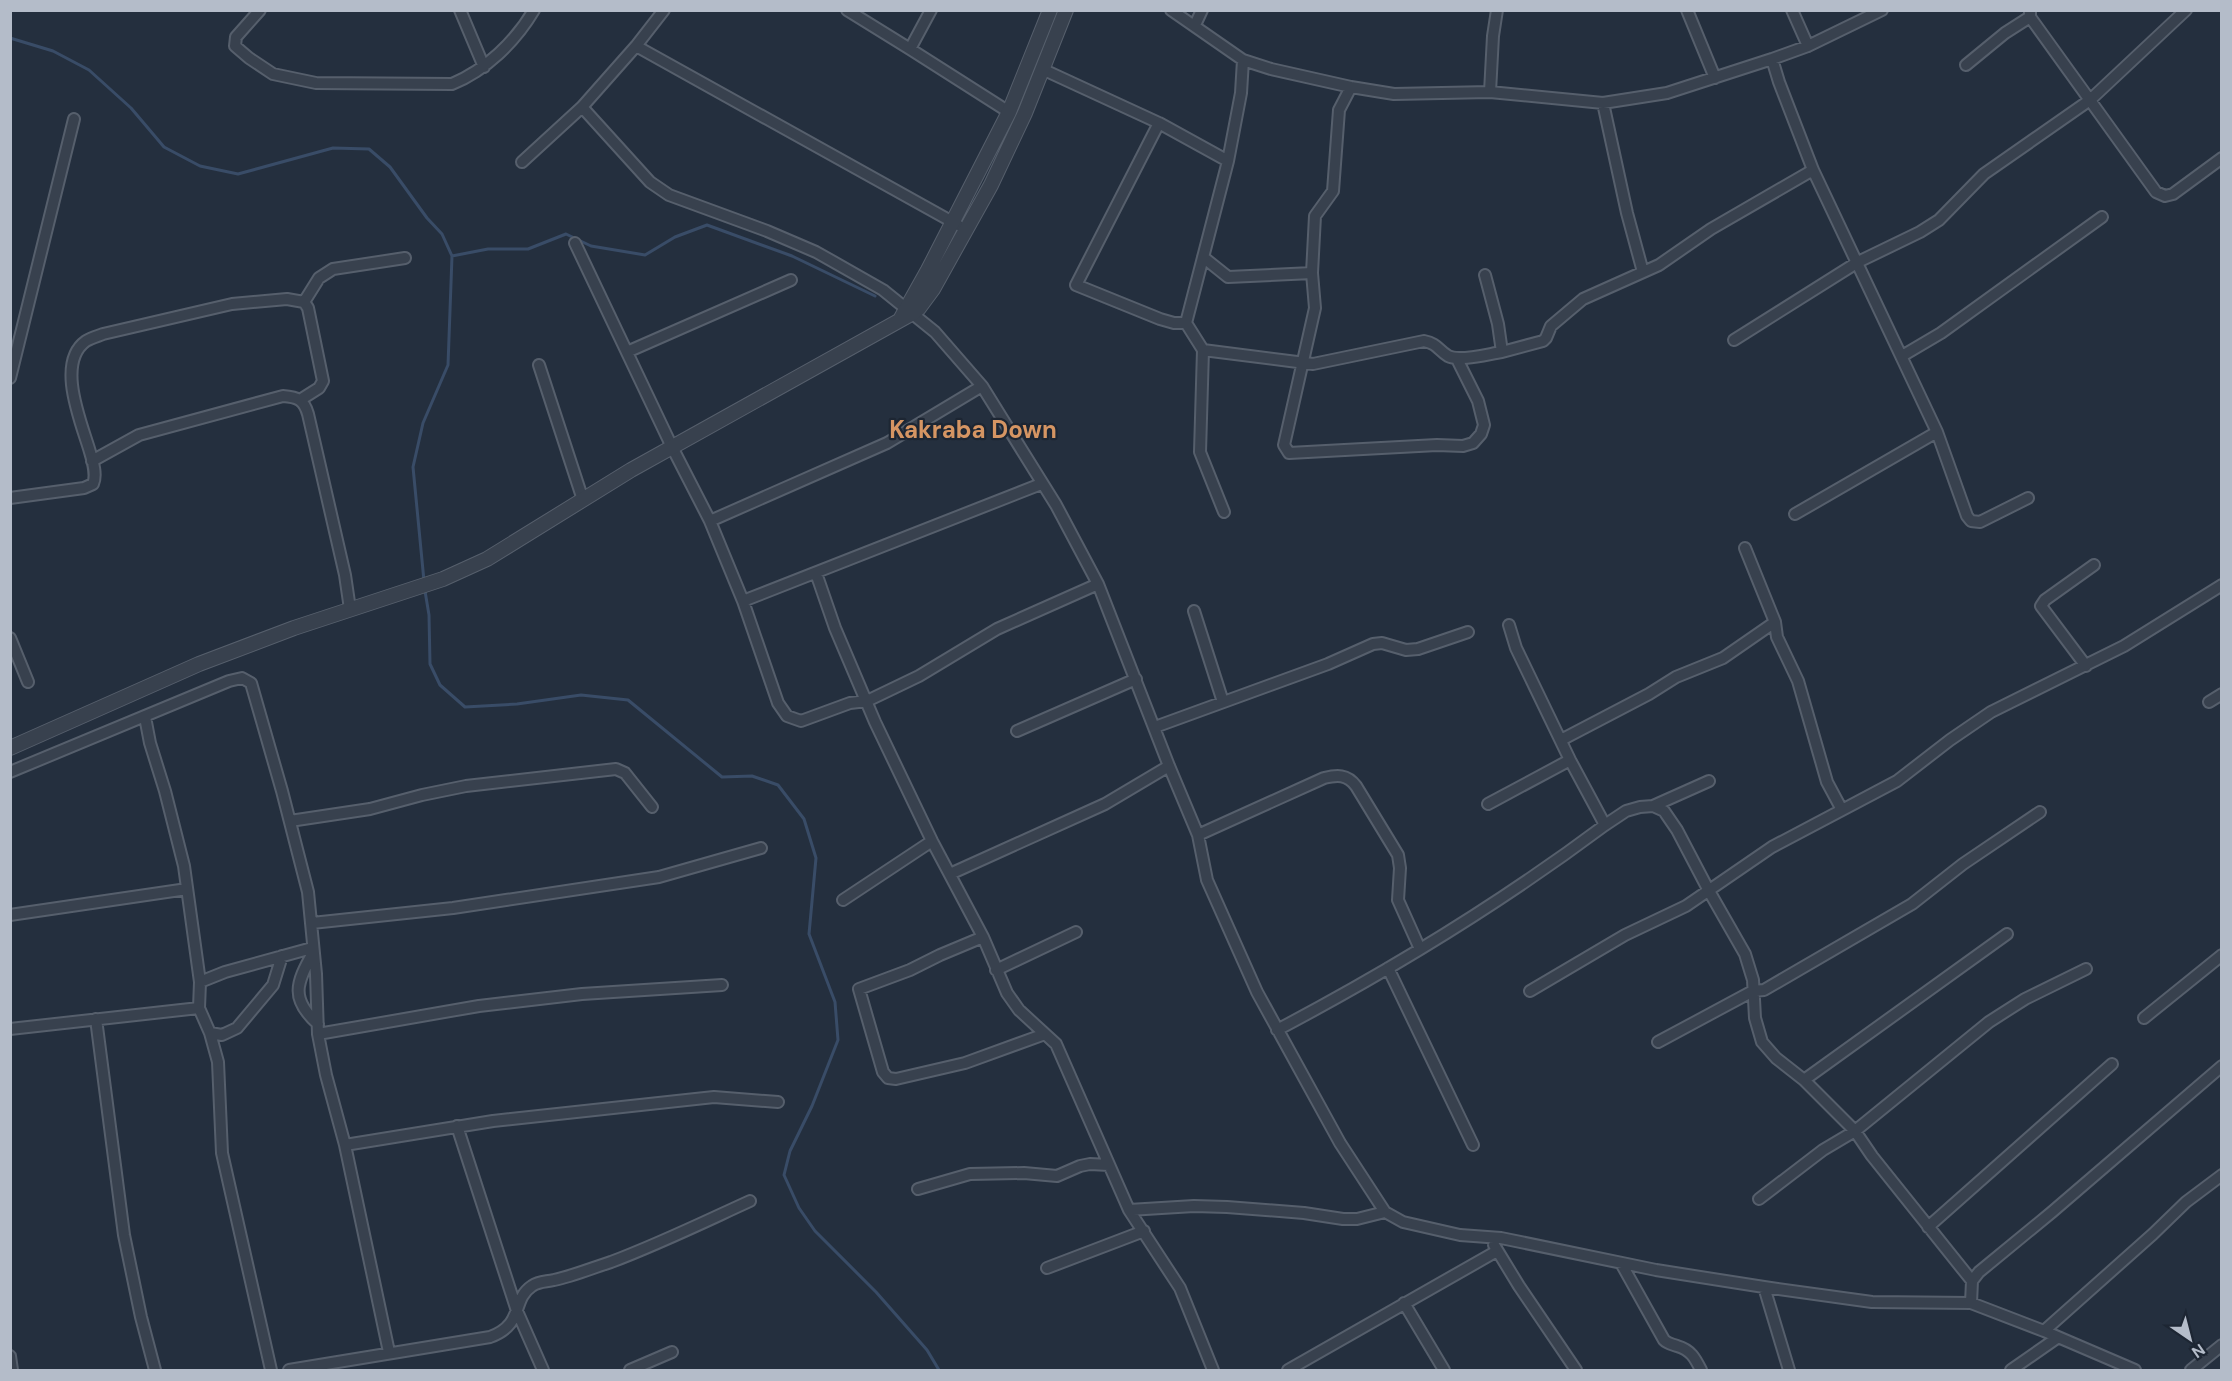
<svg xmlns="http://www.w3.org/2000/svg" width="2232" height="1381" font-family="'DM Sans',sans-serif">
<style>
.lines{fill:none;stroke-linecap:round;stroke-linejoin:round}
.stream{stroke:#394c67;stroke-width:3}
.minor-casing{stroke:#565f6c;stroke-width:14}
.tertiary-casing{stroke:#565f6c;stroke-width:16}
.minor{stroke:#38414e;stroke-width:10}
.tertiary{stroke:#38414e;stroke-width:14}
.labels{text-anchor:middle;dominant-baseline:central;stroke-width:4.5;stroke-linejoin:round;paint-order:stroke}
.district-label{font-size:24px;font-weight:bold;fill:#d59563;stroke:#1d2633}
</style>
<rect width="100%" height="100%" fill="#242f3e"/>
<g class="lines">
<!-- stream -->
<path class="stream" d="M10 38 53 51 89 70 131 108 164 147 200 166 238 174 333 148 369 149 390 167 427 218 442 234 452 256 448 365 423 423 413 467 424 581
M452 256 488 249H528L566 234 591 246 645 255 675 237 707 225 792 256 875 296
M425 591 429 615 430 664 440 685 465 707 517 704 581 695 628 700 722 777 752 776 778 785 804 819 816 858 809 934 835 1002 838 1040 812 1106 790 1151 784 1175 799 1208 815 1231 876 1292 927 1350 939 1370"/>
<!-- minor casing -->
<g class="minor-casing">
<path id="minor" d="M260 10 236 37 235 46 249 58 273 74 316 83 452 84C486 70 515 42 534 10
M460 10 484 67
M847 10 910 49 1009 112
M1171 10 1243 60 1271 69 1351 87 1394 94 1490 92 1603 103 1667 93 1772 59 1808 46 1882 10
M1687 10 1715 78
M1792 10 1808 46
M2030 10V17L2156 192 2165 196 2173 194 2222 158
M1195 25 1202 10
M636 46 958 225
M910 49 931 10
M1772 59 1779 82 1813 170 1937 432 1967 516 1971 521 1980 522 2028 498
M1966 65 2005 33 2030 17
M1042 69 1159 123 1228 161
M1351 87 1339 110 1333 191 1315 216 1312 273 1315 308 1284 445 1289 453 1437 445 1463 446 1473 443 1481 434 1484 425 1478 401 1457 359
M1490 92 1493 36 1497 10
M1603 103 1627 213 1643 272
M582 107 650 182 669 195 767 231 816 252 883 290 935 332 982 386 1056 505 1098 584 1169 766 1198 835 1207 880 1257 992 1340 1143 1385 1212 1403 1222 1460 1235 1501 1238 1656 1270 1764 1287 1872 1302 1971 1303 2044 1331 2135 1370
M1159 123 1076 285 1160 319 1174 323H1186L1228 161 1241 93 1243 60
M522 162 582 107 636 46 664 10
M575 243 672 447 710 521 743 601 778 703 787 716 801 721 850 703 867 701 919 676 997 629 1098 584
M1203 257 1228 277 1312 273
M1485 275 1498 324 1502 352 1543 341 1546 338 1551 326 1583 299 1659 265 1711 229 1813 170
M304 302 319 278 333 269 405 258
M1186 323 1203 350 1200 452 1224 512
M1734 340 1858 262 1920 232 1939 220 1984 174 2090 100 2186 10
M1203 350 1313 364 1424 341C1438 344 1437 349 1448 356 1459 362 1488 354 1502 352
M627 352 791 280
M1902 356 1941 333 2102 217
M539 365 583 500
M10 378 74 119
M92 461 139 435 283 396C298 397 304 400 308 414L345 575 350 609
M10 498 84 488 93 484C97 475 93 462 90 452 82 424 55 363 86 341 91 338 98 336 103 334L232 304 287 299 304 302 308 308 323 381 319 388 300 400
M1795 514 1937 432
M710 521 887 443 982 386
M1745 548 1775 622 1777 637 1798 681 1827 782 1842 810
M816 573 835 628 875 722 932 841 983 937 1007 993 1019 1010 1056 1044 1129 1210 1180 1288 1213 1370
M743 601 1041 484
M1194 611 1223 702
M1509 625 1516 648 1570 760 1605 825 1626 811 1640 807 1653 806 1664 811 1677 830 1709 891 1745 954 1753 980 1755 1018 1762 1042 1776 1058 1804 1080 1855 1131 1872 1156 1972 1281
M10 638 28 682
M2086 666 2041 606 2045 600 2094 565
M2209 702 2222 694
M145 717 150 743 165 791 184 866 200 982 199 1008 210 1033 218 1062 222 1153 271 1370
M1155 727 1328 664 1373 644 1382 643 1406 650 1418 649 1468 632
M1017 731 1136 679
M1561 740 1649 694 1676 677 1723 658 1775 622
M10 772 229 681 242 678 251 683 282 791 308 892 316 974 318 1034 326 1075 345 1145
M1488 804 1570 760
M1653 806 1709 781
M290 821 370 809 422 795 466 786 616 769 625 773 652 807
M1198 835 1324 778C1337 775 1347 774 1356 786L1398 855 1400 868 1398 900 1420 949
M950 874 1105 804 1169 766
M843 900 932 841
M10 915 187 889
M312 923 453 908 659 877 761 848
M983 937 940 955 910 970 859 989 883 1072 888 1078 896 1079 965 1063 1045 1034
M313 953C296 983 290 999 318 1024
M1388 968 1473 1145
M996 970 1076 932
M200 982 225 972 312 948
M1530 991 1625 935 1686 906 1772 847 1897 781 1950 740 1991 712 2124 646 2222 585
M2144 1018 2222 955
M96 1019 124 1235 141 1317 155 1370
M10 1029 199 1008
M1277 1030C1391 970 1502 902 1605 825
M210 1033 222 1035 237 1028 273 985 282 956
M318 1034 479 1006 582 994 722 985
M1658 1042 1753 991 1764 990 1912 904 1963 864 2040 812
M1804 1080 2007 934
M457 1126 517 1311 543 1370
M918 1189 970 1174 1024 1173 1057 1176 1080 1166 1090 1164 1109 1165
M1759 1199 1823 1150 1855 1131 1989 1022 2025 999 2086 969
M1129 1210 1194 1206 1227 1207 1304 1213 1343 1219H1357L1385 1212
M1928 1227 2112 1064
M1494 1245 1519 1286 1576 1370
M1621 1263 1664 1340C1668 1344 1672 1344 1677 1346 1691 1350 1695 1358 1701 1370
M1047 1268 1144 1231
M1764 1287 1789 1370
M1404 1303 1444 1370
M1971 1303 1972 1281 1979 1272 2052 1212 2222 1066
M2044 1331 2153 1234 2186 1202 2222 1175
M389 1352 345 1145 493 1121 714 1097 778 1102
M10 1356 12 1370
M289 1370 490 1337C525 1324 511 1300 532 1286 539 1281 546 1282 554 1280 573 1276 592 1268 611 1262 659 1244 704 1222 750 1201
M630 1370 672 1352
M1288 1370 1497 1251
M2011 1370 2057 1338
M2191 1370 2222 1345"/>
</g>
<!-- tertiary casing -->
<g class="tertiary-casing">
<path id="tertiary" d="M900 320 928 270 1009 112 1050 10
M10 748 199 664 294 628 443 579 487 559 631 470 913 313 919 308 933 289 991 185 1025 113 1066 10"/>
</g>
<!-- minor -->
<use href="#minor" class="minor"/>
<!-- tertiary -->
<use href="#tertiary" class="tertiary"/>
</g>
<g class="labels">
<!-- district labels -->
<g class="district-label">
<text x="973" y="429">Kakraba Down</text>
</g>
</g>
<!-- border -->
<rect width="2232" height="1381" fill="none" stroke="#b4bcc9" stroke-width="24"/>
<!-- north arrow -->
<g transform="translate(2190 1339) rotate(145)" stroke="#1d2633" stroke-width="4.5" paint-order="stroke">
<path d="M0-4.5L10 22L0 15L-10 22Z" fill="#b4bcc9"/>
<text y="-9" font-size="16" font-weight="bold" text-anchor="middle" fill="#b4bcc9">N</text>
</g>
</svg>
